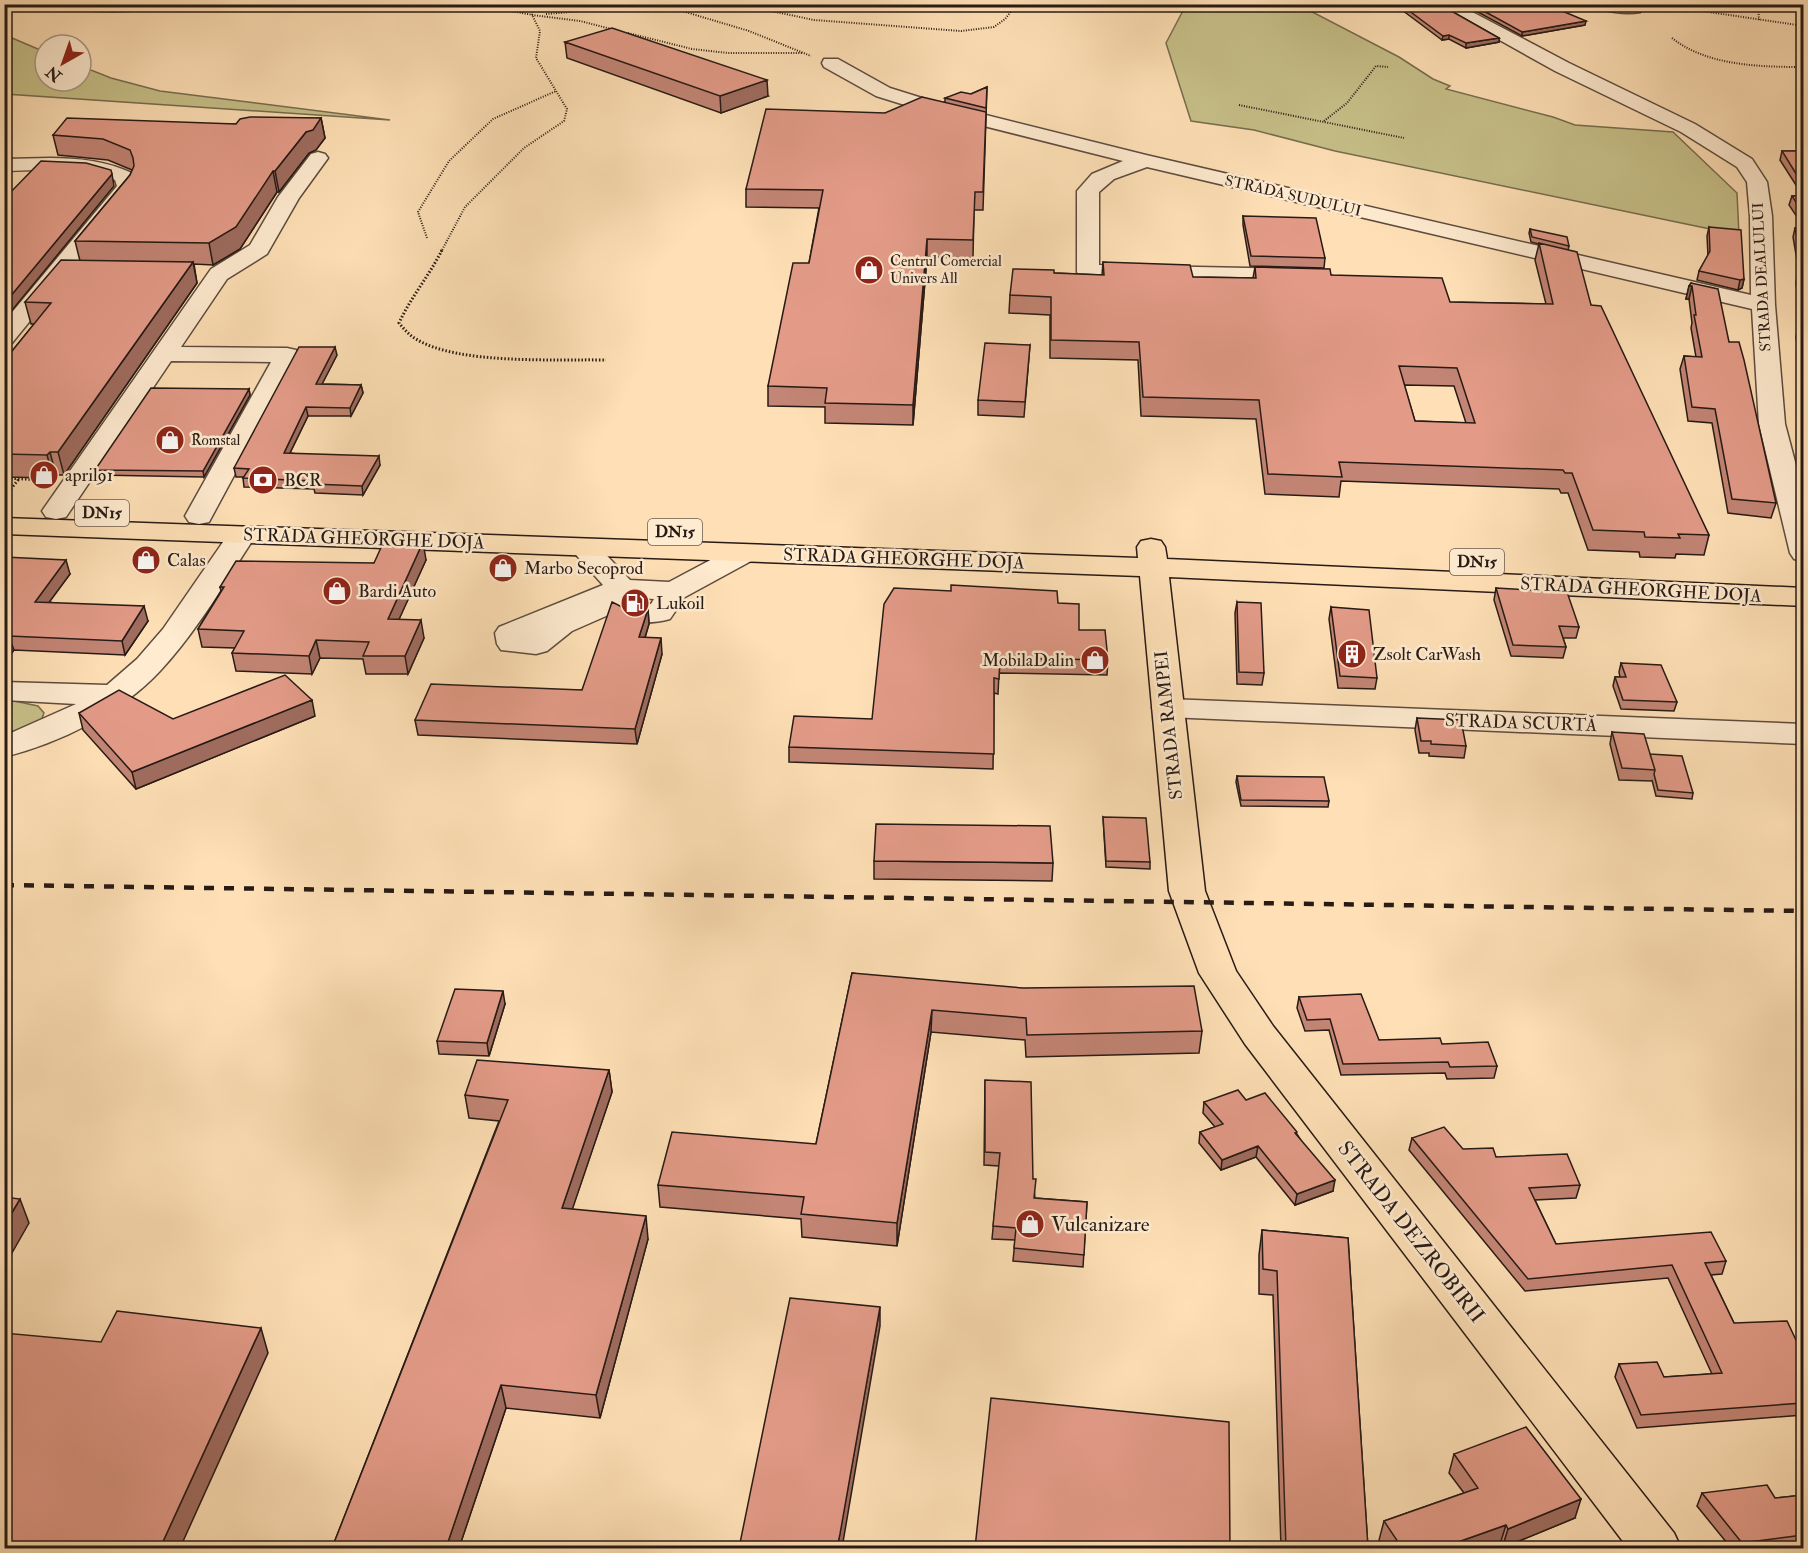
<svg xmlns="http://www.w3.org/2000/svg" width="1808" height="1553" font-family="'IM FELL Double Pica',serif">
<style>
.green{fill:#c7c089;stroke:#776d4f;stroke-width:1.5}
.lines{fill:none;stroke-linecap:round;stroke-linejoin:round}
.minor-casing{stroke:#5d4c3d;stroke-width:3}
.major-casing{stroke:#271a15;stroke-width:3}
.path-far1{stroke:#271a15;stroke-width:2;stroke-dasharray:1 1.5;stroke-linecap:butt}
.path{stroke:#271a15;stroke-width:3;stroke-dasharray:1.5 2;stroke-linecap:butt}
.minor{fill:#ffebd0;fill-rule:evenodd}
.major{fill:#ffe0b6;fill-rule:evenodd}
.rail{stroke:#271a15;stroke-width:4.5;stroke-dasharray:10 10;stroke-linecap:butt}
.wall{fill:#c38575;stroke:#271a15;stroke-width:1.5;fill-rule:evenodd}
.shaded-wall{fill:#9f6c5f;stroke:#271a15;stroke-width:1.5}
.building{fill:#e39b88;stroke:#271a15;stroke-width:1.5;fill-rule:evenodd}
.labels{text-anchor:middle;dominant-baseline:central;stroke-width:5;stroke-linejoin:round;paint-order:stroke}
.far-street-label{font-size:15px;fill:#271a15;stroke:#ffebd0}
.far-poi-label{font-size:15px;fill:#271a15;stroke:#ffebd0;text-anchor:start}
.shield{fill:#ffebd0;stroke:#68594d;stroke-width:1.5}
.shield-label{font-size:16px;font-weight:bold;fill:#271a15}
.poi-label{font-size:18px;fill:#271a15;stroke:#ffebd0;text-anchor:start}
.street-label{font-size:18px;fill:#271a15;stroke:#ffebd0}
.near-poi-label{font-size:21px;fill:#271a15;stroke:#ffebd0;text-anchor:start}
.near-street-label{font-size:21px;fill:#271a15;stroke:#ffebd0}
</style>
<rect width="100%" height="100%" fill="#ffe0b6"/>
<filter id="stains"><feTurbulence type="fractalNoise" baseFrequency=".00333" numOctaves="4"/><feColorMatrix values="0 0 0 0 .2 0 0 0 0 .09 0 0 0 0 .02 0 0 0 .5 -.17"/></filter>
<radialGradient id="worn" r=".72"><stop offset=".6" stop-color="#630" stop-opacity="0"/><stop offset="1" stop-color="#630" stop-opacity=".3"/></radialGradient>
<!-- green -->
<path class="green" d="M1186 5H1299L1399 57 1433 79 1450 86 1446 89 1553 117 1575 125 1673 132 1737 193 1739 235 1335 151 1254 130 1191 121 1166 43Z
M5 35 45 52V81H81V66L111 78 160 91 390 120 5 94Z
M5 699 38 706 44 713 41 721 5 739Z"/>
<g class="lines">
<!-- minor casing -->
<g class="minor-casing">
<path id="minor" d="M1435 4H1457L1569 63 1695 124 1752 159 1767 182 1772 216 1775 305 1785 424 1804 496V561L1794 559 1790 553 1759 424 1752 309 1147 167 1114 179 1099 192V265L1297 269 1305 271 1308 276 1305 281 1297 283 1080 277 1077 272V191L1092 174 1123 161 924 111 876 96 824 67 822 63 824 59H838L890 88 938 103 1146 155 1751 295 1750 216 1747 182 1737 167 1681 132 1555 71Z
M1487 4H1592C1581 17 1514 10 1495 9Z
M1593 4H1640L1643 8 1640 12C1629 14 1601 13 1593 4Z
M318 152 325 154 328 158 299 198 267 254 227 279 181 347 287 348 296 350 299 355 209 522 199 524 189 522 185 516 271 362 171 361 66 517 56 519 46 517 42 511 211 269 250 245 278 197 311 154Z
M50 158C79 158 106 161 132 173L137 186 129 199 12 343 4 345V322L117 186 115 180C81 165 42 170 4 171V159Z
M242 527 252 529 256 535C226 581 198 630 160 671 121 713 60 743 4 757V736L76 704 4 700V682L107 685 137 659 163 629 232 529Z
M583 539 593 541 630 580 669 582 733 548 743 545 753 548 757 554 753 560 685 597 670 619C653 624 634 623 617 618L613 613 572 631 547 651 536 654 501 650 497 644 495 633 499 627 603 585 569 547 573 541ZM639 598 654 599 651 604 640 603Z
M1168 699 1804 724V744L1168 717 1157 715 1152 708 1157 701Z"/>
</g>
<!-- major casing -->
<g class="major-casing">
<path id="major" d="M4 518 1138 558 1137 547 1141 541 1151 539 1161 541 1165 547 1167 559 1804 588V606L1169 577 1205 891 1236 971 1273 1026 1674 1533 1681 1548H1628L1245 1044 1199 973 1169 891 1140 576 4 534Z"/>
</g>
<!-- path-far1 -->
<path class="path-far1" d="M56 4C101 19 152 9 199 4
M473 4 533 15
M738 4 814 20 961 31 994 27 1005 19 1017 4
M1758 4 1759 20
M662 5 749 31 811 56
M1656 9 1702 11 1804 26
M546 14 665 4
M532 15 580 21 615 30
M628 33 692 49 728 53H802
M1672 38C1707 66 1761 67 1804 67
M1239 105 1404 138
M1324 121 1347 103 1376 66 1388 67
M427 238 418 212 449 161 493 119 556 91
M441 252 465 207 524 148 564 121 567 109 536 58 540 31 532 15 534 4"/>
<!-- path -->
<path class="path" d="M442 250C429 276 411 297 399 323 404 329 409 335 416 339 458 365 556 359 606 360
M4 478 47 480
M4 497 19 479"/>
<!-- minor -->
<use href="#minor" class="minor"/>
<!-- major -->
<use href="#major" class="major"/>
<!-- rail -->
<path class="rail" d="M4 885 1804 911"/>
</g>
<!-- wall -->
<path class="wall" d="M1394 4H1439L1499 38V42L1466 48 1449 39 1442 40Z
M1463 4H1491L1494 7 1585 25 1522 36Z
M565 42 768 96 721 113 567 58Z
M987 87 983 210H974L973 258 927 257 913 425 825 423V407L768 406V386L809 263 819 208 746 207V189L885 113 945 102V98L971 94Z
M321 118 325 138 316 150 309 153 279 192H277L240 249 213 265 194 264 197 283 64 475H56L53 478 4 477V361L34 324H31L25 302 80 261 75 241 130 175 132 170 108 160 58 155 53 135 236 124Z
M1782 151H1803V226L1789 205 1792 196H1803L1780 160Z
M1243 216 1325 258 1324 268 1250 266 1243 225Z
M1709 227 1744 279 1742 288 1738 290 1697 280 1699 271 1708 256 1707 236Z
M1795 228 1803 229V390L1800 389 1799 355 1796 337 1798 327H1800L1796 282 1798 272H1799L1793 237Z
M1530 229 1569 246 1568 250 1591 305 1709 535 1704 555 1676 554 1675 558 1640 557 1639 552 1588 550 1568 493H1561L1559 489 1341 481 1339 497 1265 494 1256 419 1141 416 1138 360 1050 358V315L1009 313 1010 295 1054 273 1102 275 1103 262 1193 277 1253 278 1255 267 1331 275 1450 302 1546 304 1535 260 1539 244 1531 242 1529 233ZM1404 385 1454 386 1466 423 1415 421Z
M1691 283 1729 342 1776 503 1771 518 1728 513 1712 423 1688 421 1680 369 1684 356 1696 357 1691 328 1692 323 1689 299H1686L1689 286Z
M1030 345 1024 417 978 415V400Z
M337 355 322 384 361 385 363 393 351 416H308L290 453 380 465 363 495 315 493 314 489 244 487 243 478V477H236L234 468Z
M249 389 250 395 204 477 97 475 95 470Z
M1803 393V446L1801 439Z
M4 557 70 574 49 602 148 621 125 655 14 650 4 663Z
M426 560 399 619 424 638 408 674H366L363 659 320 658 312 674 236 671 232 653 235 648 202 647 198 629 221 591 220 587 374 563Z
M1496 588 1579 627 1576 638H1563L1566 647 1563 658 1511 656 1494 600Z
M1237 602 1264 673 1262 685 1237 684 1235 613Z
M1058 603 1079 630 1108 660 1107 675 999 673 998 694 994 693 993 769 789 762V747L872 719Z
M622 607 648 609 649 624 645 638 662 654 637 744 418 735 415 720 582 690Z
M1331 607 1377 678 1375 689 1338 688 1329 619Z
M1621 663 1677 702 1674 711 1621 709 1613 686 1615 677H1620L1619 672Z
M79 713 173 719 315 716 136 789 83 730Z
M1417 718 1466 746 1464 758 1429 756V753H1419L1415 730Z
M1612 732 1650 754 1693 793 1692 799 1656 796 1652 780V781L1619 780 1610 744Z
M1237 776 1329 801 1328 807 1241 806 1236 782Z
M1103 817 1150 862V869L1106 867Z
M874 861 1053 863 1052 881 874 879Z
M852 973 1202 1031 1199 1053 1026 1057 1025 1040 931 1032 897 1246 802 1237 801 1219 660 1207 658 1185 816 1144Z
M1299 997 1379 1040 1442 1044 1497 1066 1494 1078 1447 1079 1445 1073 1341 1075 1329 1030 1305 1031 1297 1008Z
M505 1004 489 1056 439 1054 437 1041Z
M609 1070 612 1092 572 1209 648 1239 600 1418 506 1408 459 1548H332L499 1121 469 1118 465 1095Z
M985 1080 1033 1179 1035 1198 1087 1202 1083 1267 1013 1261 1015 1240 992 1239 999 1166 984 1165Z
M1246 1100 1297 1134 1333 1191 1295 1205 1256 1157 1221 1170 1199 1143 1200 1132 1215 1127 1203 1113 1204 1102Z
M1412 1138 1496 1157 1580 1185 1576 1198 1535 1200 1556 1244 1726 1261 1722 1274 1711 1275 1734 1323 1803 1355V1415L1637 1428 1615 1377 1619 1364 1664 1377 1712 1374 1668 1278 1525 1291 1409 1150Z
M1262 1230 1348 1238 1368 1548H1281L1273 1295 1259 1294V1255Z
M1454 1454 1575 1518 1502 1548 1500 1544 1488 1548H1385L1379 1540 1384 1521 1464 1493 1449 1473Z
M1702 1493 1775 1498 1803 1495V1547L1791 1548H1731L1697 1506Z"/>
<!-- shaded-wall -->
<path class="shaded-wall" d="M1586 21 1585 25 1522 36V32Z
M1449 35V39L1442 40 1443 36Z
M1499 38V42L1466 48V43Z
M767 80 768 96 721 113 720 96Z
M321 118 325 138 316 150 309 153 279 192 275 171 306 132Z
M273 171 277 192 240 249 213 265 209 243Z
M112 174 114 186 4 320V304Z
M927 239V257L913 425V405Z
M193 262 197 283 64 475 58 452Z
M1744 279 1742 288 1738 290 1740 280Z
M1689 286H1692L1689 299H1686Z
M335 347 337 355 318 392 316 384Z
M361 385 363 393 351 416 350 408Z
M249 389 250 395 204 477 203 471Z
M306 407 308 416 286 461 284 453Z
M50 452 56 475 53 478 47 455Z
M379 456 380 465 363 495 362 486Z
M423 542 426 560 391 637 388 619Z
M66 560 70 574 39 616 35 602Z
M144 606 148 621 125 655 122 641Z
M648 609 649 624 640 653 639 637Z
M421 620 424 638 408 674 405 656Z
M9 636 14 650 4 663V642Z
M661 638 662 654 637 744 635 729Z
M316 640 320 658 312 674 309 656Z
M312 700 315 716 136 789 132 772Z
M503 991 505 1004 489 1056 487 1043Z
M932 1010 931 1032 897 1246V1223Z
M609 1070 612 1092 565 1231 562 1208Z
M1258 1146 1256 1157 1221 1170 1222 1160Z
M1335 1180 1333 1191 1295 1205 1297 1194Z
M20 1199 29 1223 4 1267V1226Z
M646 1216 648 1239 600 1418 596 1395Z
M880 1307V1326L842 1548H837Z
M261 1328 268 1353 180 1548H160Z
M501 1385 506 1408 459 1548H446Z
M1581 1499 1575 1518 1502 1548 1508 1529Z
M1506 1525 1500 1544 1488 1548H1441Z
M1438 1544 1437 1548H1425Z"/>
<!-- building -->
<path class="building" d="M1400 4H1439L1499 38 1466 43 1449 35 1443 36Z
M1471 4H1491L1494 7 1560 10 1586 21 1522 32Z
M612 28 767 80 720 96 565 42Z
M987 87 986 108 945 98 961 92 971 94Z
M922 97 986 112 983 192H975L973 240 927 239 913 405 825 403 827 388 768 386 793 263H809L823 190 746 189 766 109 885 113Z
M250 117 321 118 313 130 306 132 275 171H273L236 227 209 243 75 241 130 175 134 166 133 158 130 150 103 139 53 135 67 118 236 124 240 119Z
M1782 151H1803V185Z
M41 161 86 163 111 170 112 174 4 304V199Z
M1792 196H1803V213Z
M1243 216 1316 218 1325 258 1251 256Z
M1709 227 1741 230 1744 279 1740 280 1699 271 1710 251Z
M1795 228 1803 229V272Z
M1530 229 1567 237 1569 246 1532 237Z
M1539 243 1577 252 1591 305 1601 306 1709 535 1678 534 1680 538 1645 537 1644 532 1593 530 1572 473H1565L1563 470 1339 462 1342 477 1268 474 1259 400 1143 397 1139 342 1051 340V297L1010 295 1013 269 1054 270V273L1104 275 1103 262 1190 265 1193 277 1256 278 1255 267 1330 269 1331 275 1442 278 1450 302 1553 304ZM1399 366 1457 368 1475 423 1415 421Z
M61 260 193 262 58 452H50L47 455 4 454V361L51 303 25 302Z
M1798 272 1803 273V379L1802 345 1798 327H1803Z
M1691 283 1718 289 1729 342H1739L1744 360 1776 503 1732 499 1715 409 1692 407 1684 356 1702 357 1694 315H1696L1692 286H1689Z
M985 343 1030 345 1025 402 978 400Z
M299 347H335L316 384 361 385 350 408 306 407 284 453 379 456 362 486 313 484 315 481 243 478 249 469 234 468Z
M151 388 249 389 203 471 95 470Z
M384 541 423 542 388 619 421 620 405 656H363L369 642 316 640 309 656 232 653 244 631 198 629 224 587H220L236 561 374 563Z
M4 557 66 560 35 602 144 606 122 641 9 636 4 642Z
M951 585 1057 591 1058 603 1079 604V630H1105L1108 660 1000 658 999 679 994 678V754L789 747 794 716 872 719 884 604 894 588 951 591Z
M1496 588 1567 592 1579 627 1559 626 1566 647 1513 645Z
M612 602 622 607 648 609 639 637 661 638 635 729 415 720 431 684 582 690Z
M1237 602 1261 603 1264 673 1239 672Z
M1331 607 1369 610 1377 678 1340 676Z
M1621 663 1661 665 1677 702 1623 700 1615 677H1626Z
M285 675 312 700 132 772 79 713 119 690 173 719Z
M1417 718 1461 720 1466 746 1431 744V741H1421Z
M1612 732 1644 734 1655 770 1622 768Z
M1650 754 1682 756 1693 793 1658 790 1654 774 1655 770Z
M1237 776 1324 777 1329 801 1241 800Z
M1103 817 1146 818 1150 862 1106 861Z
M876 824 1050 826 1053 863 874 861Z
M852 973 1023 988 1194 986 1202 1031 1027 1035 1026 1018 932 1010 897 1223 801 1214 804 1197 658 1185 672 1132 816 1144Z
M455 989 503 991 487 1043 437 1041Z
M1361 994 1379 1040 1440 1038 1442 1044 1488 1042 1497 1066 1450 1067 1448 1062 1343 1064 1330 1019 1307 1020 1299 997Z
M477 1060 609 1070 562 1208 646 1216 596 1395 501 1385 446 1548H332L508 1100 465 1095Z
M985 1080 1031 1082 1033 1179H1036L1034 1198 1087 1202 1084 1255 1014 1248 1016 1228 993 1226 1000 1153 985 1152Z
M1238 1090 1246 1100 1265 1093 1297 1132 1295 1133 1335 1180 1297 1194 1258 1146 1222 1160 1200 1132 1223 1124 1204 1102Z
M1444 1127 1463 1149 1493 1148 1496 1157 1567 1154 1580 1185 1529 1188 1556 1244 1711 1232 1726 1261 1705 1263 1734 1323 1787 1321 1803 1355V1403L1641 1415 1619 1364 1657 1362 1664 1377 1722 1373 1672 1265 1528 1279 1412 1138Z
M4 1197 20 1199 4 1226Z
M1262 1230 1348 1238 1368 1548H1286L1277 1271 1263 1269Z
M790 1298 880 1307 840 1534 837 1548H739Z
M117 1311 261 1328 160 1548H4V1333L101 1342Z
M991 1398 1229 1422 1230 1548H975Z
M1526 1427 1581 1499 1508 1529 1506 1525 1441 1548 1438 1544 1425 1548H1402L1384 1521 1478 1488 1454 1454Z
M1767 1485 1775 1498 1803 1495V1535L1742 1543 1702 1493Z"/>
<!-- icons -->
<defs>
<g id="shop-disc" transform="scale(1.5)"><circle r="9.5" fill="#8f2418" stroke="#ffebd0"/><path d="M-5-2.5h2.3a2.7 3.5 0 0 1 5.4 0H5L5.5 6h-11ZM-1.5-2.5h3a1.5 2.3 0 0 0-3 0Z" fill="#fff"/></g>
<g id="bank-disc" transform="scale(1.5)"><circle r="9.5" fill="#8f2418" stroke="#ffebd0"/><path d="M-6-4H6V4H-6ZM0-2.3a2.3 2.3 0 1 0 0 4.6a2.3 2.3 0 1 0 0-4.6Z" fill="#fff"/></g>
<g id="fuel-disc" transform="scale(1.5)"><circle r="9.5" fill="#8f2418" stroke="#ffebd0"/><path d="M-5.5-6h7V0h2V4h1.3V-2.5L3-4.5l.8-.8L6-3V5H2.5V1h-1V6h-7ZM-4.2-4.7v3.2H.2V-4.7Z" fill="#fff"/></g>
<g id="building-disc" transform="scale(1.5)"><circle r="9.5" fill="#8f2418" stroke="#ffebd0"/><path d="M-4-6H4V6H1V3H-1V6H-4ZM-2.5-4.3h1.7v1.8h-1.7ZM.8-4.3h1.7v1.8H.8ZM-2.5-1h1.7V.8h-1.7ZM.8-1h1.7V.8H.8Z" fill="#fff"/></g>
</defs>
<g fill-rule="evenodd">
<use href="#shop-disc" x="869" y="270"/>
<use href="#shop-disc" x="170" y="440"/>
<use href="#shop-disc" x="44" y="475"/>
<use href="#bank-disc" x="263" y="480"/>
<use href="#shop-disc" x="146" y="560"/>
<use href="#shop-disc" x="503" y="568"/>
<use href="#shop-disc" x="337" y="591"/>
<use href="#fuel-disc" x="635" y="603"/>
<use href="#building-disc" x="1352" y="654"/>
<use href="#shop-disc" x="1095" y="660"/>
<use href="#shop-disc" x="1030" y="1224"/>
</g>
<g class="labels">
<!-- far-street labels -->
<g class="far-street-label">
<text transform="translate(1293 196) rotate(13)">STRADA SUDULUI</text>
<text transform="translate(1762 277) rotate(-93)">STRADA DEALULUI</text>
</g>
<!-- far-poi labels -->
<g class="far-poi-label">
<text x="890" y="261">Centrul Comercial<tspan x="890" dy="17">Univers All</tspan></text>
<text x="191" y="440">Romstal</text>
</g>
<!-- shield labels -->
<g class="shield">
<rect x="75" y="500" width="54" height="26" rx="4.5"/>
<rect x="648" y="519" width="54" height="26" rx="4.5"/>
<rect x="1450" y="549" width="54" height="26" rx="4.5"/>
</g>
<g class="shield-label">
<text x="102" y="513">DN15</text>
<text x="675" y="532">DN15</text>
<text x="1477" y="562">DN15</text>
</g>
<!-- poi labels -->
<g class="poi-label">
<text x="65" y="475">april91</text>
<text x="284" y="480">BCR</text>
<text x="167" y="560">Calas</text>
<text x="524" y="568">Marbo Secoprod</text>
<text x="358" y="591">Bardi Auto</text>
<text x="656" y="603">Lukoil</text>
<text x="1373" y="654">Zsolt CarWash</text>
<text x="1074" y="660" text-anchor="end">MobilaDalin</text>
</g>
<!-- street labels -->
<g class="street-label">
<text transform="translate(364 539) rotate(2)">STRADA GHEORGHE DOJA</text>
<text transform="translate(904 559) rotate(2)">STRADA GHEORGHE DOJA</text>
<text transform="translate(1641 590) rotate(3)">STRADA GHEORGHE DOJA</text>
<text transform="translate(1521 723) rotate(2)">STRADA SCURTĂ</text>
<text transform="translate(1169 725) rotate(-96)">STRADA RAMPEI</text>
</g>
<!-- near-poi labels -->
<g class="near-poi-label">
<text x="1051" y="1224">Vulcanizare</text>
</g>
<!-- near-street labels -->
<g class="near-street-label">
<text transform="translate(1411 1232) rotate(52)">STRADA DEZROBIRII</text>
</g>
</g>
<!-- margin -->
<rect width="1808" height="1553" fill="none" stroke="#ffe0b6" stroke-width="24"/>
<rect x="6" y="6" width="1796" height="1541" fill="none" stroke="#271a15" stroke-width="3"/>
<rect x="12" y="12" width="1784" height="1529" fill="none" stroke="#271a15" stroke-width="1.5"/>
<!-- north arrow -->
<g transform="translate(63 63) rotate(220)"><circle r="28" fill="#ffebd0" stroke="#a99785" stroke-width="1.5"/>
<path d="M0-4.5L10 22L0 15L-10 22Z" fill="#8f2418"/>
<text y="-9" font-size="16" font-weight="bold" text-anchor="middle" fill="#271a15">N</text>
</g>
<rect width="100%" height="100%" filter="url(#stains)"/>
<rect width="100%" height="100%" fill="url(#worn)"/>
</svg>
